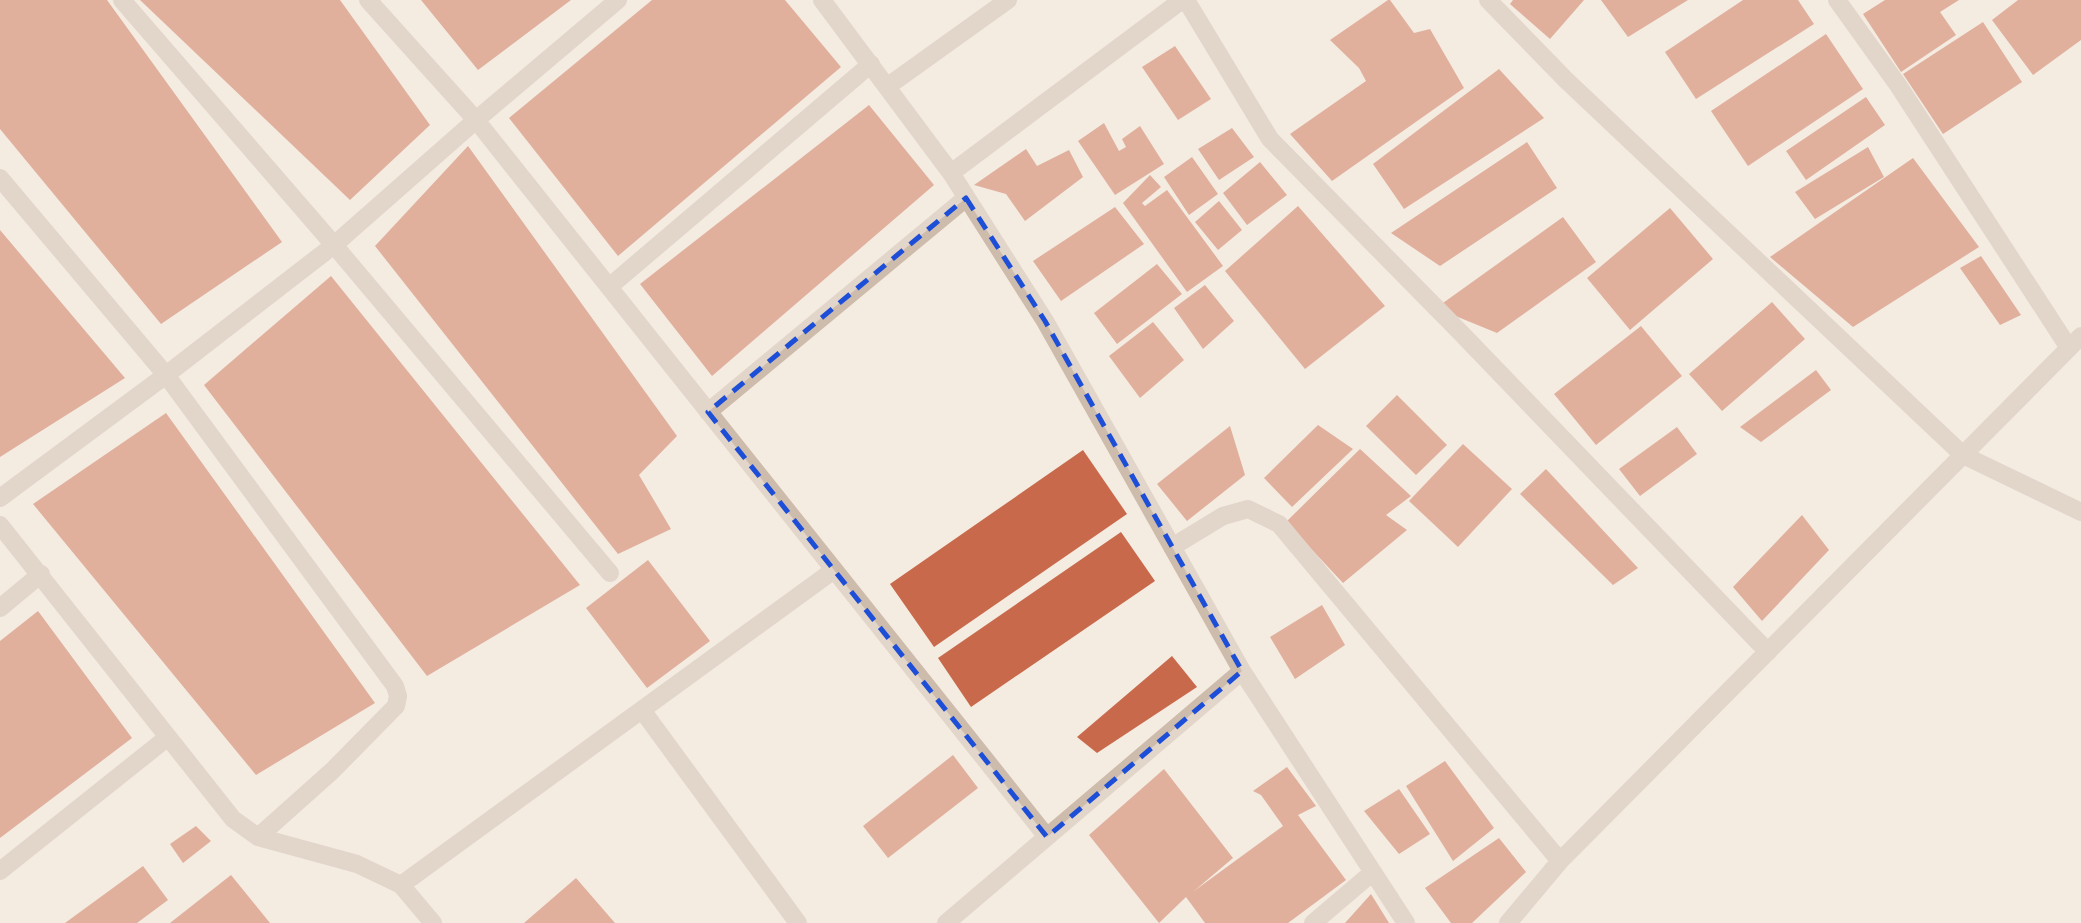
<svg xmlns="http://www.w3.org/2000/svg" width="2081" height="923" font-family="'Varela Round',sans-serif">
<style>
.building{fill:#c8694b}
.lines{fill:none;stroke-linecap:round;stroke-linejoin:round}
.street{stroke:#cdbbac;stroke-width:18}
.marked{fill:none;stroke:#1d4ed8;stroke-width:5;stroke-dasharray:14 9;stroke-linejoin:round}
</style>
<rect width="100%" height="100%" fill="#f4ebe1"/>
<!-- building -->
<path class="building" d="M0 0H107L282 242 161 324 0 129Z
M140 0H340L430 125 350 200Z
M421 0H571L478 70Z
M652 0H785L841 67 618 256 509 118Z
M1388 0H1390L1414 33 1430 29 1464 88 1332 181 1290 134 1366 81 1359 68 1330 40Z
M1513 0H1584L1550 39 1510 4Z
M1601 0H1688L1628 37Z
M1743 0H1798L1814 24 1696 99 1665 52Z
M1885 0H1959L1940 12 1956 35 1901 72 1863 14Z
M2018 0H2081V40L2033 75 1992 20Z
M1983 22 2022 82 1943 134 1903 74Z
M1826 34 1863 89 1748 166 1711 111Z
M1175 46 1211 99 1178 120 1142 67Z
M1499 69 1544 118 1404 209 1373 164Z
M1866 97 1885 125 1806 180 1786 151Z
M869 105 934 185 712 376 640 284Z
M1104 123 1119 151 1126 147 1122 139 1140 126 1164 164 1115 195 1078 141Z
M1232 128 1254 157 1219 180 1198 149Z
M1527 142 1557 188 1440 266 1391 233Z
M468 146 677 436 639 475 671 529 618 554 375 246Z
M1868 147 1884 177 1815 219 1795 192Z
M1026 149 1037 166 1069 150 1083 177 1025 221 1006 194 974 185Z
M1192 157 1218 194 1189 215 1164 177Z
M1913 158 1979 247 1853 327 1770 257Z
M1260 162 1287 195 1247 225 1223 193Z
M1150 175 1161 187 1142 203 1145 206 1167 190 1223 266 1187 292 1123 203Z
M1219 201 1242 230 1218 250 1195 222Z
M1298 206 1385 306 1305 369 1225 271Z
M1115 207 1144 244 1061 301 1033 261Z
M1670 208 1713 259 1630 330 1587 278Z
M1563 217 1596 262 1497 333 1436 308Z
M0 230 125 378 0 457Z
M1981 256 2021 315 2000 325 1960 268Z
M1157 264 1182 294 1117 344 1094 313Z
M331 276 580 585 427 676 204 385Z
M1205 285 1234 321 1203 349 1174 308Z
M1772 302 1805 339 1722 411 1689 374Z
M1153 322 1184 360 1140 398 1109 356Z
M1641 326 1682 376 1596 445 1554 394Z
M1816 370 1831 390 1761 442 1740 427Z
M1397 395 1447 445 1416 475 1366 426Z
M166 413 375 703 256 775 33 504Z
M1318 425 1353 449 1292 507 1264 478Z
M1230 426 1245 475 1187 521 1157 484Z
M1677 427 1697 454 1640 496 1619 469Z
M1463 444 1512 489 1458 547 1409 501Z
M1360 449 1411 496 1386 515 1407 530 1343 583 1286 522Z
M1083 450 1127 514 934 647 890 584Z
M1546 469 1638 568 1613 585 1520 494Z
M1802 515 1829 550 1762 621 1733 587Z
M1121 532 1155 581 971 707 938 658Z
M648 560 710 641 647 688 586 608Z
M1322 605 1345 645 1295 679 1270 637Z
M38 611 132 738 0 838V641Z
M1172 656 1197 687 1097 753 1077 737Z
M953 755 978 788 888 858 863 826Z
M1445 761 1494 828 1453 861 1406 786Z
M1287 767 1316 806 1298 815 1346 880 1288 923H1205L1186 897 1159 923 1089 835 1164 769 1233 858 1194 891 1283 826 1261 795 1253 791Z
M1399 789 1430 834 1399 854 1364 811Z
M196 826 211 841 183 863 170 844Z
M1499 838 1526 872 1472 923H1451L1425 888Z
M143 866 168 900 137 923H65Z
M231 875 270 923H170Z
M576 878 615 923H524Z
M1371 894 1389 923H1345Z"/>
<g class="lines">
<!-- street -->
<path class="street" d="M122 0 334 245 610 573
M368 0 476 120 1047 837
M822 0 951 173 1045 321 1242 671 1406 923
M1186 0 1270 139 1461 333 1768 652
M1488 0 1566 80 1963 455 2081 512
M1837 0 1898 85 2069 348
M888 86 1008 0
M951 173 1182 0
M0 178 166 375 395 686 398 696 396 706 332 771 258 837
M609 287 871 64
M708 412 966 198
M0 498 166 375 334 245 476 120 618 0
M0 525 233 819 258 837 357 864 401 885 433 923
M1172 547 1223 516 1248 509 1279 524 1560 861
M0 608 41 574
M642 710 798 923
M0 871 168 737
M401 885 834 570
M946 923 1242 671
M1313 923 1373 872
M1508 923 1560 861 2081 336"/>
</g>
<!-- marked area -->
<path d="M0 0H2081V923H0ZM966 198 1045 321 1242 671 1047 837 708 412Z" fill="#f4ebe1" fill-opacity=".55" fill-rule="evenodd"/>
<path class="marked" d="M966 198 1045 321 1242 671 1047 837 708 412Z"/>
</svg>
